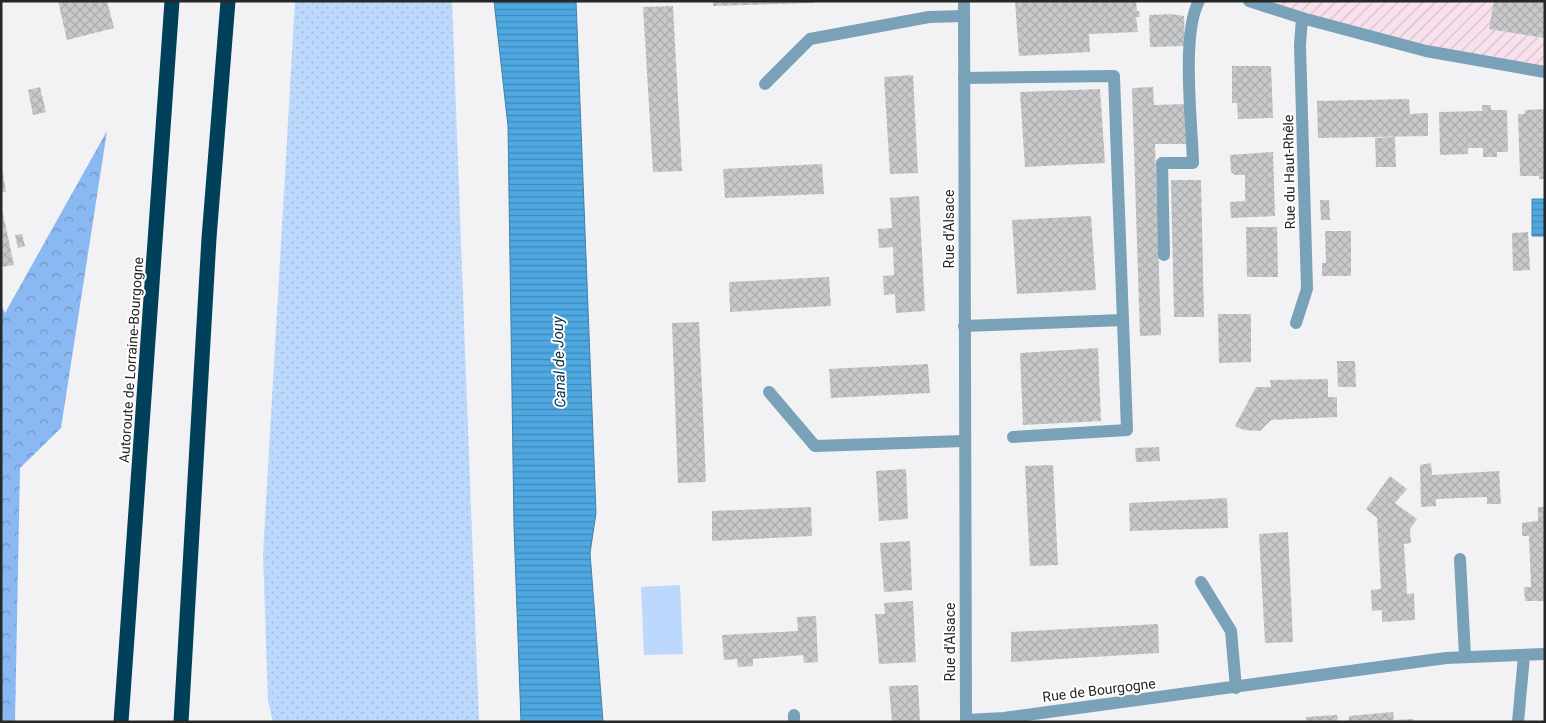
<svg xmlns="http://www.w3.org/2000/svg" width="1546" height="723" font-family="Roboto,sans-serif">
<style>
.industrial{fill:url(#industrial-furrows)}
.grass{fill:url(#grass-dots)}
.forest{fill:url(#forest-crowns)}
.park{fill:#bcd9fd}
.water{fill:url(#water-rules);stroke:#4281aa}
.building{fill:url(#building-cross-hatch)}
.lines{fill:none;stroke-linecap:round;stroke-linejoin:round}
.lane{stroke:#79a1b7;stroke-width:12}
.street{stroke:#79a1b7;stroke-width:12}
.highway{stroke:#00405a;stroke-width:15}
.labels{text-anchor:middle;dominant-baseline:central;stroke-width:4;stroke-linejoin:round;paint-order:stroke}
.street-label{font-size:14px;fill:#262727;stroke:#fff}
.water-label{font-size:15px;font-style:italic;fill:#052d44;stroke:#fff}
</style>
<defs>
<pattern id="industrial-furrows" width="10" height="10" patternUnits="userSpaceOnUse" patternTransform="scale(1.25)"><rect width="10" height="10" fill="#f8e1ed"/><path d="M-1 1l2-2M0 10L10 0M9 11l2-2" fill="none" stroke="#d4c1cb"/></pattern>
<pattern id="grass-dots" width="8" height="8" patternUnits="userSpaceOnUse" patternTransform="scale(1.25)"><rect width="8" height="8" fill="#bcd9fd"/><path d="M2 2h.1M6 6h.1" fill="none" stroke="#a1bad9" stroke-width="1.8" stroke-linecap="round"/></pattern>
<pattern id="forest-crowns" width="20" height="18" patternUnits="userSpaceOnUse" patternTransform="scale(1.25)"><rect width="20" height="18" fill="#8ab8f2"/><path d="M2 6a3 3 0 1 1 6 0M12 15a3 3 0 1 1 6 0" fill="none" stroke="#7196c4"/></pattern>
<pattern id="water-rules" width="6" height="5" patternUnits="userSpaceOnUse" patternTransform="scale(1.25)"><rect width="6" height="5" fill="#4ea8e2"/><path d="M0 2.5h6" fill="none" stroke="#4189b7"/></pattern>
<pattern id="building-cross-hatch" width="8" height="8" patternUnits="userSpaceOnUse" patternTransform="scale(1.25)"><rect width="8" height="8" fill="#c7c8c9"/><path d="M0 0l8 8M0 8l8-8" fill="none" stroke="#abacad"/></pattern>
</defs>
<rect width="100%" height="100%" fill="#f2f2f4"/>
<!-- industrial -->
<path class="industrial" d="M1249 1H1545V72L1426 51Z"/>
<!-- grass -->
<path class="grass" d="M295 1H452L479 722H273L268 701 263 554Z"/>
<!-- forest -->
<path class="forest" d="M107 131 61 428 20 468 15 722H1V305L5 313Z"/>
<!-- park -->
<path class="park" d="M680 585 683 654 644 655 641 587Z"/>
<!-- water -->
<path class="water" d="M494 1H576L596 513 590 553 603 722H521L514 526 508 126Z
M1532 199H1544V236H1532Z"/>
<!-- building -->
<path class="building" d="M58 1H107L114 28 67 40Z
M713 1H814V3L713 6Z
M1015 1H1136L1137 11H1139L1140 17H1136L1138 32 1089 34 1090 52 1019 56Z
M1494 1H1545V38L1489 29Z
M673 6 682 171 653 172 643 7Z
M1171 14 1184 16 1185 46 1150 47 1149 15Z
M1232 66H1271L1273 118 1238 119 1237 103H1232Z
M913 75 918 173 890 174 884 77Z
M40 87 46 112 33 115 28 90Z
M1153 87 1154 105 1186 104 1188 144H1155L1161 335 1140 336 1132 88Z
M1100 89 1105 163 1025 167 1020 92Z
M1409 99 1410 114 1428 113V136L1318 138 1317 101Z
M1482 105H1491V110H1507L1508 152H1497V157H1483V148H1468V154L1440 155 1439 112 1482 111Z
M1545 109V179H1539V176H1520L1518 114H1525V110Z
M1395 137 1396 167H1376L1375 138Z
M1273 152 1275 216 1231 218 1230 202 1245 201V175H1235L1231 172 1230 155Z
M1 162 6 192H1Z
M822 164 824 194 725 198 723 169Z
M1171 180H1201L1204 317H1174Z
M919 196 925 311 896 313 895 294 884 295 883 276 894 275 893 247 879 248 878 229 892 228 890 198Z
M1320 200H1329L1330 220H1321Z
M1 205 14 265 2 267 1 266Z
M1091 216 1096 290 1017 294 1012 220Z
M1246 227H1277L1278 277H1247Z
M1325 231H1351V276H1322V263H1326Z
M1528 232 1530 270 1513 271 1512 233Z
M22 234 25 246 18 248 15 235Z
M829 277 831 306 730 312 729 282Z
M1218 314H1251V362L1219 363Z
M699 322 706 482 678 483 672 323Z
M1098 348 1101 421 1023 425 1020 353Z
M1337 361H1355L1356 387H1338Z
M928 364 930 393 831 398 829 369Z
M1328 379V397H1337V417L1271 420 1260 431 1244 430 1235 426 1256 387H1271L1270 380Z
M1159 447 1160 461 1136 462 1135 448Z
M1431 463 1432 475 1499 471 1501 504H1487V497L1436 499V506L1421 507 1420 465Z
M1053 465 1058 565 1030 566 1025 466Z
M906 469 908 519 879 521 876 471Z
M1390 476 1407 489 1395 503 1417 519 1410 529 1411 543 1404 544 1407 594 1414 593 1415 620 1382 622V610L1372 611 1371 590 1381 589 1377 518 1366 509Z
M1227 498 1228 528 1130 531 1129 503Z
M811 507 812 536 712 541V511Z
M1538 507H1545V601H1525L1524 587H1531L1529 536H1522V523L1538 521Z
M1288 532 1293 642 1265 643 1259 534Z
M910 541 912 590 884 592 880 543Z
M913 601 916 662 879 664 875 614H885L884 603Z
M816 616 818 662 804 663 803 655 753 659V666L738 667 737 659 724 660 722 635 798 631 797 617Z
M1158 624 1159 653 1011 662V632Z
M918 685 920 722H892L889 686Z
M1393 712 1394 720 1413 719 1414 722H1349V716Z
M1337 715 1338 722H1306V717Z"/>
<g class="lines">
<!-- lane -->
<path class="lane" d="M964 78 1114 76 1127 430 1013 437
M765 84 810 39 929 17 964 16
M1164 255 1162 163H1193C1192 123 1181 34 1199 1
M1296 323 1307 289 1300 45 1302 18
M964 326 1123 320
M769 392 815 446 964 441"/>
<!-- street -->
<path class="street" d="M964 1 966 722
M1249 1 1302 18 1426 51 1545 72
M1460 559 1465 656
M1201 582 1231 631 1236 688
M794 715V722
M966 720 1004 718 1446 658 1545 654
M1518 722 1524 656"/>
<!-- highway -->
<path class="highway" d="M121 722 172 1
M181 722 209 238 228 1"/>
</g>
<g class="labels">
<!-- street labels -->
<g class="street-label">
<text transform="translate(1289 172) rotate(-91)">Rue du Haut-Rhêle</text>
<text transform="translate(949 229) rotate(-90)">Rue d'Alsace</text>
<text transform="translate(131 360) rotate(-86)">Autoroute de Lorraine-Bourgogne</text>
<text transform="translate(950 642) rotate(-90)">Rue d'Alsace</text>
<text transform="translate(1099 690) rotate(-7)">Rue de Bourgogne</text>
</g>
<!-- water labels -->
<g class="water-label">
<text transform="translate(559 362) rotate(-92)">Canal de Jouy</text>
</g>
</g>
<!-- border -->
<rect width="1546" height="723" fill="none" stroke="#262727" stroke-width="5"/>
</svg>
